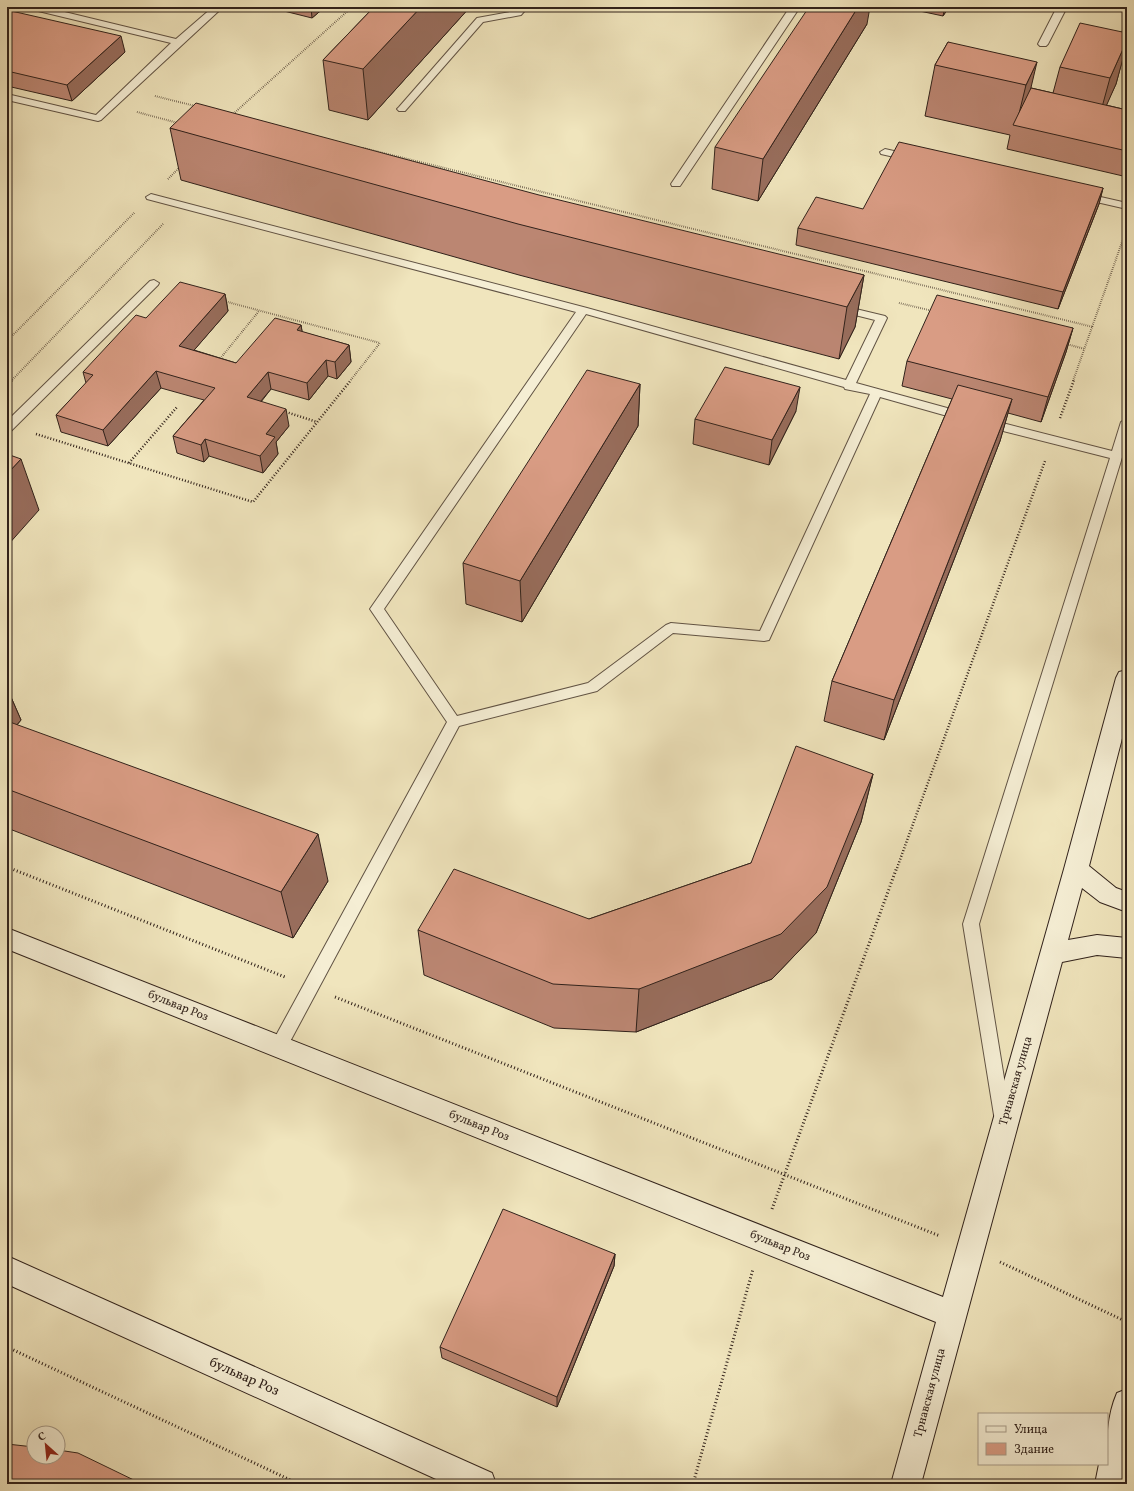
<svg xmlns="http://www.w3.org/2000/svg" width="1134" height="1491" font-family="Vollkorn,serif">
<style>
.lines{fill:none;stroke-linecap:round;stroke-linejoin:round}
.lane-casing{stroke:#615344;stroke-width:2}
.secondary-casing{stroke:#31221b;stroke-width:2}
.path-far2{stroke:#31221b;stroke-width:2;stroke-dasharray:0.5 1.5;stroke-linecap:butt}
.path-far1{stroke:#31221b;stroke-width:2.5;stroke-dasharray:1 2;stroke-linecap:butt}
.path{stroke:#31221b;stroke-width:3;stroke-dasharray:1 2.5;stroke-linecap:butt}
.lane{fill:#f5eed4;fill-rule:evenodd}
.secondary{fill:#f5eed4;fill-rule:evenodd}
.wall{fill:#bb8672;stroke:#31221b}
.shaded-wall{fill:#986d5c;stroke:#31221b}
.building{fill:#d99c84;stroke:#31221b}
.labels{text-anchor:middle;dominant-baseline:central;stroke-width:4;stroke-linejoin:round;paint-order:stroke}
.street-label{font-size:12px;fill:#31221b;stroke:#f5eed4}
.near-street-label{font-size:14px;fill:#31221b;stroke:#f5eed4}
</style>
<rect width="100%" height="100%" fill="#f0e5bd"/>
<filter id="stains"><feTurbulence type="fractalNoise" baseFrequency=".005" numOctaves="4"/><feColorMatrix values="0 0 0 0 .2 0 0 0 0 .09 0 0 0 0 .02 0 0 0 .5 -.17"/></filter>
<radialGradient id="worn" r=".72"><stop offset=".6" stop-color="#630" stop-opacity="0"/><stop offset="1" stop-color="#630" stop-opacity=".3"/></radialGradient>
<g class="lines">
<!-- lane casing -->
<g class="lane-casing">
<path id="lane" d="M28 7H44L176 39 213 7H223L101 120 98 121 7 100V94L96 115 171 43 30 9Z
M518 7H528L521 15 483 22 405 111H399L397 109 399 107 477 18 515 11Z
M790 7H800L680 186H672L671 184Z
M1057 7H1067L1048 44 1046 46H1040L1038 44Z
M885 149 916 156 917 158 912 161 881 154 880 152Z
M1083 193 1127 203V209L1079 198 1078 196 1079 194Z
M151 194 587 308 846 380 875 320 835 310 833 308 839 305 885 316 887 318 856 383 969 414 971 417 965 421 880 397 769 640 764 641 673 633 597 691 459 726 285 1051 279 1053 273 1051 271 1046 273 1041 447 722 370 609 576 312 147 199 146 197ZM586 314 844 387 845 389 870 394 760 631 671 623 666 625 588 683 457 716 384 609Z
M154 280 159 283 158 285 11 431 7 432V421L150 281Z
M1127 418V441L979 924 1010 1115 1008 1120 1002 1123 996 1120 994 1115 963 924 1110 458 987 427 981 423 987 419 1112 451 1121 422Z"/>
</g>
<!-- secondary casing -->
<g class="secondary-casing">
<path id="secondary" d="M1127 670V719L1089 866 1116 888 1127 892V912L1100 902 1082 888 1068 940 1097 935 1127 938V958L1097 955 1062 962 921 1484H891L936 1322 7 949V928L943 1297 1064 869 1116 678 1119 672Z
M7 1256 492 1473 496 1484H447L7 1284Z
M1127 1389V1474L1125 1484H1095L1099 1464H1107C1107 1439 1107 1416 1117 1393Z"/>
</g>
<!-- path-far2 -->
<path class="path-far2" d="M155 96 195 106
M137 112 178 123
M232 115 352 7
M363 148 1093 327
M168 179 180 167
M224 301 380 343 350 381
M899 303 933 311
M7 341 135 212
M1066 344 1085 349
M219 360 259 311
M11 381 164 223
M1073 381 1127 228"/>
<!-- path-far1 -->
<path class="path-far1" d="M7 385 12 380
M283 411 317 422
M1060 418 1074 380
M36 434 253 502 351 380
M129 463 177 407
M7 867 9 868
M897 868 1045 461"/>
<!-- path -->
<path class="path" d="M7 867 285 977
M335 997 940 1236
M772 1209 897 867
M1000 1262 1127 1322
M7 1347 299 1484
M693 1484 753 1269"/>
<!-- lane -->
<use href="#lane" class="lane"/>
<!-- secondary -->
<use href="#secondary" class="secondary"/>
</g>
<!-- wall -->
<path class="wall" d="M268 7H325L312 18Z
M374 7H470L368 120 329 110 323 60Z
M901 7H949L943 16Z
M7 10 125 52 72 101 7 86Z
M1127 13V62L1122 61 1116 84 1106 105 1127 110V167L1123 176 1007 149 1010 135 925 116 935 65 948 42 1031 88 1053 93 1060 67 1122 32Z
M867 24 758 201 712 189 715 147Z
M170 128 864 275 855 327 839 359 519 275 181 180Z
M1103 188 1099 204 1058 309 796 245 798 228Z
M225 294 228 311 194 350 236 363 301 325 302 332 349 345 351 362 337 379 328 376 309 400 271 389 261 402 289 426 276 442 278 454 263 473 209 456 204 462 177 453 173 436 204 400 161 388 108 446 61 432 56 415 86 383 83 372 146 318Z
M1073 328 1066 352 1041 422 1008 413 1000 441 884 740 824 721 832 681 952 399 902 386 907 361Z
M640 384 638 426 522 622 466 604 463 563Z
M796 411 769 465 693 444 695 419Z
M7 688 21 720 17 725 328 881 293 938 7 828Z
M873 774 861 822 816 933 772 979 636 1032 554 1028 424 975 418 930 589 919 751 863Z
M615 1254 614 1266 557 1407 442 1358 440 1347Z"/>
<!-- shaded-wall -->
<path class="shaded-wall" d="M311 7H325L312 18Z
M421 7H470L368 120 363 69Z
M858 7H870L867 24 758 201 763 159Z
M945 7H949L943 16Z
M121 36 125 52 72 101 67 85Z
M1127 40V44L1116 84 1096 129 1110 78Z
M1037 62 1025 113 1016 126 1026 85Z
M1127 162V167L1123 176Z
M1103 188 1099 204 1058 309 1063 292Z
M864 275 855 327 839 359 847 307Z
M225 294 228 311 183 363 179 346Z
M301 325 304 342 297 330Z
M1073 328 1066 352 1041 422 1048 397Z
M349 345 351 362 337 379 335 362Z
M326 360 328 376 309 400 307 383Z
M156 371 161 388 108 446 103 430Z
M268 372 271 389 250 414 247 397Z
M640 384 638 426 522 622 520 581Z
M800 387 796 411 769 465 772 440Z
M1012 399 1000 441 884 740 894 700Z
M286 409 289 426 276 442 278 454 263 473 260 456 266 434Z
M205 439 209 456 204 462 201 445Z
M21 459 39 510 7 546V474Z
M7 688 21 720 7 736Z
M873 774 861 822 816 933 772 979 636 1032 639 989Z
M318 834 328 881 293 938 281 892Z
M615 1254 614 1266 557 1407V1397Z"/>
<!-- building -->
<path class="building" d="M374 7H421L363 69 323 60Z
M809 7H858L763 159 715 147Z
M7 10 121 36 67 85 7 71Z
M1080 23 1127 33V40L1110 78 1060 67Z
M948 42 1037 62 1026 85 935 65Z
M1031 88 1127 110V151L1013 125Z
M196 103 539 195 864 275 847 307 518 224 170 128Z
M899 142 1103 188 1063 292 798 228 816 197 863 209Z
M180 282 225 294 179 346 236 363 275 318 301 325 297 330 349 345 335 362 326 360 307 383 268 372 247 397 286 409 266 434 275 437 260 456 205 439 201 445 173 436 215 388 156 371 103 430 56 415 93 375 83 372 136 315 146 318Z
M937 295 1073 328 1048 397 907 361Z
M725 367 800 387 772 440 695 419Z
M587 370 640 384 520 581 463 563Z
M958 385 1012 399 894 700 832 681Z
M7 454 21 459 7 474Z
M7 721 318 834 281 892 7 789Z
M796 746 873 774 827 887 781 934 639 989 553 984 418 930 454 869 589 919 751 863Z
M503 1209 615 1254 557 1397 440 1347Z
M7 1444 34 1447V1457H58V1450L78 1453 142 1484H7Z"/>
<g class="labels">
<!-- street labels -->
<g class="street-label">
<text transform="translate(178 1006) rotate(22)">бульвар Роз</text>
<text transform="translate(1016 1081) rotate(-74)">Трнавская улица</text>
<text transform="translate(479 1126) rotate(22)">бульвар Роз</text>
<text transform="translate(780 1246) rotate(22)">бульвар Роз</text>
<text transform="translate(930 1393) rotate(-75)">Трнавская улица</text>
</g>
<!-- near-street labels -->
<g class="near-street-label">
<text transform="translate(244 1377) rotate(24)">бульвар Роз</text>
</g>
</g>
<!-- margin -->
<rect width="1134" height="1491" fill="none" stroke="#f0e5bd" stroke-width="24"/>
<rect x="8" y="8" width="1118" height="1475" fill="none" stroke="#31221b" stroke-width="2"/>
<rect x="12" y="12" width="1110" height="1467" fill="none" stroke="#31221b"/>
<!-- legend -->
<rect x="978" y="1413" width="130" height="52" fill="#f5eed4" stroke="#a79c8a"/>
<rect x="986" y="1426" width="20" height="6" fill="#f5eed4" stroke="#a79c8a"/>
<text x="1014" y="1433" font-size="12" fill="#31221b">Улица</text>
<rect x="986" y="1443" width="20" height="12" fill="#d99c84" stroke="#a79c8a"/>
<text x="1014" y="1453" font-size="12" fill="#31221b">Здание</text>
<!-- north arrow -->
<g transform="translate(46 1445) rotate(333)"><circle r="19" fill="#f5eed4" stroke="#a79c8a"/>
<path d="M0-3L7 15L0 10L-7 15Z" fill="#8f2418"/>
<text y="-6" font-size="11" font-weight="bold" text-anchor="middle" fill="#31221b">С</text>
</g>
<rect width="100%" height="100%" filter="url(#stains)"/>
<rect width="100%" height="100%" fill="url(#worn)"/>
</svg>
